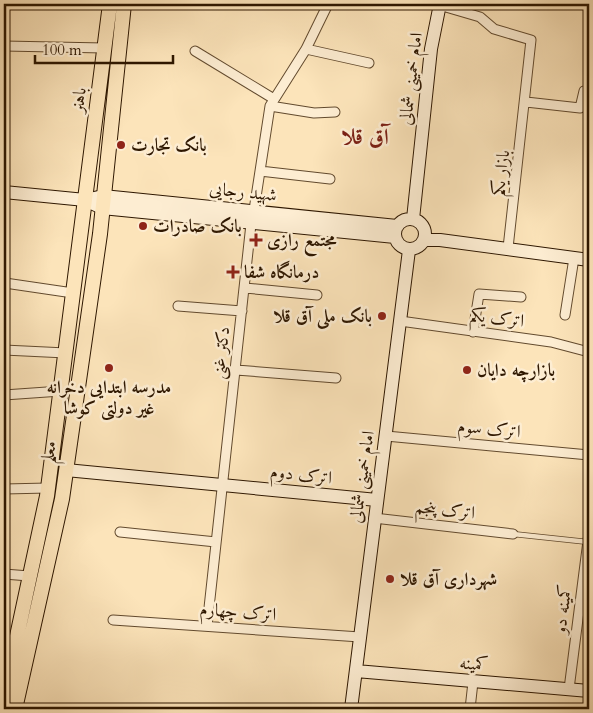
<svg xmlns="http://www.w3.org/2000/svg" width="593" height="713" font-family="Cardo,Amiri,serif">
<style>
.lines{fill:none;stroke-linecap:round;stroke-linejoin:round}
.lane-casing{stroke:#624a2e;stroke-width:6}
.street-casing{stroke:#624a2e;stroke-width:11}
.secondary-casing{stroke:#2e1700;stroke-width:14}
.primary-casing{stroke:#2e1700;stroke-width:16}
.lane{stroke:#fdedd2;stroke-width:4.5}
.street{stroke:#fdedd2;stroke-width:9}
.secondary{stroke:#fdedd2;stroke-width:12}
.primary{stroke:#fce4ba;stroke-width:14}
.poi-dot{fill:#8f2418;stroke:#fdedd2;stroke-width:2}
.labels{text-anchor:middle;dominant-baseline:central;stroke-width:5;stroke-linejoin:round;paint-order:stroke}
.street-label{font-size:18px;fill:#2e1700;stroke:#fdedd2}
.poi-label{font-size:18px;font-weight:bold;fill:#2e1700;stroke:#fdedd2;text-anchor:start}
.district-label{font-size:22px;font-weight:bold;fill:#7a1f14;stroke:#fdedd2}
</style>
<rect width="100%" height="100%" fill="#fce4ba"/>
<filter id="stains"><feTurbulence type="fractalNoise" baseFrequency=".004" numOctaves="4"/><feColorMatrix values="0 0 0 0 .2 0 0 0 0 .09 0 0 0 0 .02 0 0 0 .5 -.17"/></filter>
<radialGradient id="worn" r=".72"><stop offset=".6" stop-color="#630" stop-opacity="0"/><stop offset="1" stop-color="#630" stop-opacity=".3"/></radialGradient>
<g class="lines">
<!-- lane casing -->
<g class="lane-casing">
<path id="lane" d="M513 534 588 542
M581 596 589 598"/>
</g>
<!-- street casing -->
<g class="street-casing">
<path id="street" d="M439 5 480 17 494 29 531 40 508 248
M4 46 104 48
M306 49 369 63
M195 51 274 99
M526 102 580 108 584 91 589 92
M270 106 314 113 335 112
M260 171 330 179
M254 210 270 106 306 49 328 4
M5 283 73 293
M245 288 317 295
M178 306 242 311
M565 315 574 258
M400 321 551 342 589 352
M473 332 479 294 521 297
M4 350 66 353
M236 370 336 378
M4 395 61 391
M386 436 589 455
M4 489 48 488
M374 518 513 534
M120 532 216 542
M4 574 29 576
M113 620 360 637
M207 626 251 224
M569 689 589 533
M470 709 473 682"/>
</g>
<!-- secondary casing -->
<g class="secondary-casing">
<path id="secondary" d="M4 192 85 200 102 208 395 237
M94 198 103 196 397 226
M395 234a15 15 0 1 1 30 0a15 15 0 1 1-30 0Z
M413 219 431 49 440 4
M425 240H440L589 260
M66 470 377 500
M356 671 589 691
M351 709 409 250"/>
</g>
<!-- primary casing -->
<g class="primary-casing">
<path id="primary" d="M4 697 47 496 110 4
M15 709 62 499 100 234 124 4"/>
</g>
<!-- lane -->
<use href="#lane" class="lane"/>
<!-- street -->
<use href="#street" class="street"/>
<!-- secondary -->
<use href="#secondary" class="secondary"/>
<!-- primary -->
<use href="#primary" class="primary"/>
</g>
<!-- markers -->
<g class="poi-dot">
<circle cx="121" cy="145" r="5"/>
<circle cx="143" cy="226" r="5"/>
<path d="M253.5 232.5h5v5h5v5h-5v5h-5v-5h-5v-5h5z"/>
<path d="M230.5 264.5h5v5h5v5h-5v5h-5v-5h-5v-5h5z"/>
<circle cx="382" cy="316" r="5"/>
<circle cx="109" cy="368" r="5"/>
<circle cx="467" cy="370" r="5"/>
<circle cx="390" cy="579" r="5"/>
</g>
<g class="labels">
<!-- street labels -->
<g class="street-label">
<text transform="translate(411 79) rotate(-83)">امام خمینی شمالی</text>
<text transform="translate(79 100) rotate(-83)">باهنر</text>
<text transform="translate(501 173) rotate(-83)">بازار یکم</text>
<text transform="translate(243 192) rotate(6)">شهید رجایی</text>
<text transform="translate(497 318) rotate(7)">اترک یکم</text>
<text transform="translate(221 353) rotate(-84)">دکتر غنی</text>
<text transform="translate(489 429) rotate(5)">اترک سوم</text>
<text transform="translate(49 452) rotate(-82)">معلم</text>
<text transform="translate(301 475) rotate(6)">اترک دوم</text>
<text transform="translate(362 477) rotate(-82)">امام خمینی شمالی</text>
<text transform="translate(445 510) rotate(6)">اترک پنجم</text>
<text transform="translate(563 609) rotate(-83)">کمینه دو</text>
<text transform="translate(238 612) rotate(4)">اترک چهارم</text>
<text transform="translate(474 664) rotate(4)">کمینه</text>
</g>
<!-- poi labels -->
<g class="poi-label">
<text x="131" y="145">بانک تجارت</text>
<text x="153" y="226">بانک صادرات</text>
<text x="267" y="240">مجتمع رازی</text>
<text x="244" y="272">درمانگاه شفا</text>
<text x="372" y="316" text-anchor="end">بانک ملی آق قلا</text>
<text x="477" y="370">بازارچه دایان</text>
<text x="109" y="387" text-anchor="middle">مدرسه ابتدایی دخرانه<tspan x="109" dy="21">غیر دولتی کوشا</tspan></text>
<text x="400" y="579">شهرداری آق قلا</text>
</g>
<!-- district labels -->
<g class="district-label">
<text x="365" y="137">آق قلا</text>
</g>
</g>
<!-- margin -->
<rect width="593" height="713" fill="none" stroke="#fce4ba" stroke-width="20"/>
<rect x="5" y="5" width="583" height="703" fill="none" stroke="#2e1700" stroke-width="2.5"/>
<rect x="10" y="10" width="573" height="693" fill="none" stroke="#2e1700"/>
<!-- scale -->
<path d="M35 55v8h138v-8" fill="none" stroke="#2e1700" stroke-width="2.5"/>
<text x="42" y="55" font-size="15" fill="#2e1700" stroke="#fdedd2" stroke-width="4" paint-order="stroke">100 m</text>
<rect width="100%" height="100%" filter="url(#stains)"/>
<rect width="100%" height="100%" fill="url(#worn)"/>
</svg>
